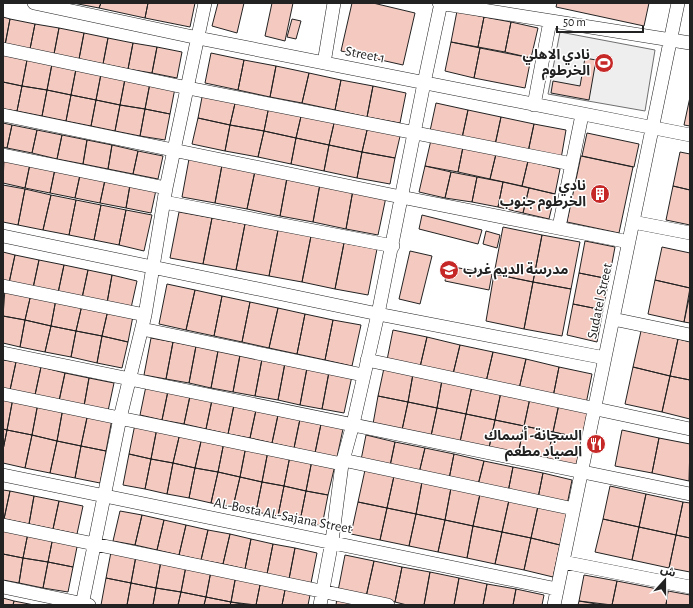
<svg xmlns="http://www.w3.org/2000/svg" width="693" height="608" font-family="'Alegreya Sans','Noto Sans Arabic',sans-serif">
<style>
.green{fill:#eee;stroke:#6f6f6f}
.building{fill:#f3c9c0;stroke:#222}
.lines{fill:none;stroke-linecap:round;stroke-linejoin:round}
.minor-casing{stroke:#222;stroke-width:14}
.minor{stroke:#fff;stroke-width:13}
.labels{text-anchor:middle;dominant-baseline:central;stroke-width:3;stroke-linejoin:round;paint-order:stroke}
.street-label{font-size:14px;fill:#222;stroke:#fff}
.poi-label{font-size:14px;font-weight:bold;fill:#222;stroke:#fff;text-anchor:end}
</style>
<rect width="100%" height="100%" fill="#fff"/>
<!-- green -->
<path class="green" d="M560 32 655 50 645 111 548 94Z"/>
<!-- building -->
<path class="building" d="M73 3H101L99 8Z
M101 3H148L145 18 99 8Z
M148 3H195L190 27 145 18Z
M218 3H244L237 33 212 26Z
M272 3H293L285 41 265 36Z
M352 3H373L415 13 403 65 341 51Z
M557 3H649L644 26 556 7Z
M457 11 484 17 478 47 451 42Z
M3 17 10 19 5 45 3 44Z
M484 17 511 22 505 52 478 47Z
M10 19 35 24 30 49 5 45Z
M292 19 301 21 296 39 287 37Z
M511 22 538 28 531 58 505 52Z
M35 24 59 28 54 54 30 49Z
M59 28 84 33 79 59 54 54Z
M84 33 108 38 103 64 79 59Z
M108 38 133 43 128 69 103 64Z
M451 42 480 48 474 78 445 71Z
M133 43 157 47 152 73 128 69Z
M157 47 182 52 177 78 152 73Z
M480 48 531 58 525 88 474 78Z
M211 53 244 60 238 90 205 83Z
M3 55 27 60 22 86 3 82Z
M585 58 596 60 589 100 551 93 553 81 580 86Z
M27 60 52 64 47 90 22 86Z
M244 60 276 66 270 97 238 90Z
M52 64 76 69 71 95 47 90Z
M276 66 309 73 302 103 270 97Z
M76 69 101 74 96 100 71 95Z
M309 73 341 80 335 110 302 103Z
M101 74 125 79 120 105 96 100Z
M125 79 150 83 145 109 120 105Z
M341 80 373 86 367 117 335 110Z
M3 82 22 86 17 111 3 109Z
M150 83 175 88 170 114 145 109Z
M22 86 47 90 42 116 17 111Z
M373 86 406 93 400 123 367 117Z
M47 90 71 95 66 121 42 116Z
M203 92 236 99 230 125 198 118Z
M71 95 96 100 91 126 66 121Z
M690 97V126L684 125Z
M236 99 269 106 264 131 230 125Z
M96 100 120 105 115 131 91 126Z
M436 103 468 110 462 138 430 131Z
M120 105 145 109 140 136 115 131Z
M269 106 302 112 296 138 264 131Z
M145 109 170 114 165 140 140 136Z
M468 110 501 117 495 145 462 138Z
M302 112 335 119 329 145 296 138Z
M501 117 534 124 528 152 495 145Z
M198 118 230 125 225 151 192 144Z
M335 119 368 126 362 152 329 145Z
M3 123 12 125 7 148 3 147Z
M534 124 566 130 561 159 528 152Z
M12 125 37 130 32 153 7 148Z
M230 125 264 131 258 157 225 151Z
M368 126 401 132 395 158 362 152Z
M37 130 62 135 57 159 32 153Z
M264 131 296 138 291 164 258 157Z
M587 133 639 144 634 167 582 156Z
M62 135 87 140 83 164 57 159Z
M296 138 329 145 324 171 291 164Z
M87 140 112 145 108 169 83 164Z
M431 140 463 147 458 172 425 166Z
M112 145 138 151 133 174 108 169Z
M329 145 362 152 357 178 324 171Z
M463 147 496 154 490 179 458 172Z
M138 151 163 156 158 179 133 174Z
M362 152 395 158 390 184 357 178Z
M680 152 690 154V190L673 186Z
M496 154 528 161 522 186 490 179Z
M581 156 633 167 619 233 567 222Z
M4 159 30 164 25 188 3 183Z
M189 159 222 165 215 203 182 197Z
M528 161 560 169 555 194 522 186Z
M30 164 55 169 50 193 25 188Z
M222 165 255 171 247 209 215 203Z
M425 166 451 172 445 198 419 192Z
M55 169 80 175 75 198 50 193Z
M255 171 287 178 280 216 247 209Z
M451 172 477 177 472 202 445 198Z
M80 175 105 180 100 203 75 198Z
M477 177 503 182 498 207 472 202Z
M287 178 320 184 313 222 280 216Z
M105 180 130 185 126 208 100 203Z
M503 182 529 188 523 213 498 207Z
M320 184 353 190 346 229 313 222Z
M3 185 25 189 18 225 3 222Z
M130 185 156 190 151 213 126 208Z
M673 186 690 190V225L666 220Z
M529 188 555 194 549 219 523 213Z
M25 189 51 195 43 230 18 225Z
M353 190 386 197 378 235 346 229Z
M51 195 76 200 69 235 43 230Z
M76 200 101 205 94 240 69 235Z
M101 205 126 210 119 245 94 240Z
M126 210 152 215 144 251 119 245Z
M179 212 212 218 203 264 170 258Z
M422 215 482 230 478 244 419 229Z
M212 218 245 224 236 270 203 264Z
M245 224 278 230 269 276 236 270Z
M503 227 542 235 533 282 494 274Z
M278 230 311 236 302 282 269 276Z
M486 231 500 235 497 248 483 244Z
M542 235 580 242 571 289 533 282Z
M311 236 344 243 335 289 302 282Z
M585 241 615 247 609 279 579 273Z
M344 243 377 249 368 295 335 289Z
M662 247 690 253V288L655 280Z
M410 251 432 256 420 304 399 299Z
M3 252 15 255 9 283 3 281Z
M15 255 39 260 33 288 9 283Z
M39 260 64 265 58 293 33 288Z
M64 265 88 270 82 298 58 293Z
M448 266 492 274 489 290 445 281Z
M88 270 112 275 107 303 82 298Z
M579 273 609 279 603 310 573 304Z
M494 274 533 282 524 329 486 321Z
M112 275 137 281 131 308 107 303Z
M655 280 690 288 684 322 648 314Z
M533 282 571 289 562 336 524 329Z
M167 284 195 290 186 330 159 324Z
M5 289 31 294 25 320 3 316Z
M195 290 222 296 214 336 186 330Z
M31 294 56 299 51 326 25 320Z
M690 294V323L684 322Z
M222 296 250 302 242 342 214 336Z
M56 299 82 305 76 331 51 326Z
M250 302 278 308 269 348 242 342Z
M573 304 603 310 597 342 567 335Z
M82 305 108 310 102 336 76 331Z
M278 308 305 314 297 354 269 348Z
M108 310 133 316 128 342 102 336Z
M305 314 333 320 325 360 297 354Z
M3 316 25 320 20 347 3 343Z
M25 320 51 326 45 352 20 347Z
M333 320 361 325 352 366 325 360Z
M51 326 76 331 71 357 45 352Z
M393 330 427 337 420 367 387 360Z
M76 331 102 336 97 363 71 357Z
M641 331 678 339 670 376 633 367Z
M102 336 128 342 122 368 97 363Z
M427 337 460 345 453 374 420 367Z
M151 338 173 342 166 379 144 375Z
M678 339 690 342V380L670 376Z
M173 342 196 346 189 383 166 379Z
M460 345 493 352 486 382 453 374Z
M196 346 218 351 211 388 189 383Z
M218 351 240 355 233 392 211 388Z
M493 352 526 359 519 389 486 382Z
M240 355 262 359 255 396 233 392Z
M262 359 285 363 278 400 255 396Z
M526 359 559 367 553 397 519 389Z
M3 360 16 362 10 390 3 389Z
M16 362 41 367 35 395 10 390Z
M285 363 307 368 300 405 278 400Z
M41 367 65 373 59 401 35 395Z
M559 367 592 374 586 404 553 397Z
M633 367 670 376 662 412 625 404Z
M307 368 329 372 322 409 300 405Z
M384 368 413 374 408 402 378 396Z
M329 372 352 376 344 413 322 409Z
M65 373 89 378 84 406 59 401Z
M413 374 442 380 437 408 408 402Z
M670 376 690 380V419L662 412Z
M89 378 114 383 108 411 84 406Z
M442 380 472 386 466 414 437 408Z
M146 386 168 391 162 420 140 415Z
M472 386 501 392 495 420 466 414Z
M168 391 190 396 184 424 162 420Z
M501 392 530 398 524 426 495 420Z
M3 396 13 398 7 430 3 429Z
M190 396 212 400 206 429 184 424Z
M378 396 408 402 402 430 373 424Z
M13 398 38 403 32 435 7 430Z
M530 398 559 404 553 432 524 426Z
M212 400 234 405 228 434 206 429Z
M408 402 437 408 431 436 402 430Z
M38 403 63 408 57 441 32 435Z
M559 404 588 410 582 438 553 432Z
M234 405 256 410 250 438 228 434Z
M63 408 88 413 81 446 57 441Z
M437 408 466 414 460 442 431 436Z
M256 410 278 415 272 443 250 438Z
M88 413 112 419 106 451 81 446Z
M466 414 495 420 489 448 460 442Z
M278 415 300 419 294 448 272 443Z
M300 419 321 424 315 453 294 448Z
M495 420 524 426 518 454 489 448Z
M135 424 157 428 151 459 129 454Z
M321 424 343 429 337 457 315 453Z
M524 426 553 432 547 460 518 454Z
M157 428 180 433 173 463 151 459Z
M3 429 7 430 3 450Z
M7 430 32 435 25 468 3 463V450Z
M622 430 659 438 652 473 615 466Z
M553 432 582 438 576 466 547 460Z
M180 433 202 437 195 468 173 463Z
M32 435 57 441 50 473 25 468Z
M366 435 395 442 390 466 361 460Z
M202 437 224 442 218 472 195 468Z
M659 438 690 444 689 481 652 473Z
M57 441 81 446 75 478 50 473Z
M224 442 246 446 240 477 218 472Z
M395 442 425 448 419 473 390 466Z
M81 446 106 451 100 483 75 478Z
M246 446 268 451 262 482 240 477Z
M425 448 454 454 449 479 419 473Z
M268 451 290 456 284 486 262 482Z
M129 454 151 459 145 489 123 485Z
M454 454 484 461 478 485 449 479Z
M290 456 312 460 306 491 284 486Z
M151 459 173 463 167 494 145 489Z
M312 460 335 465 328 495 306 491Z
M484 461 513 467 508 492 478 485Z
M173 463 195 468 189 498 167 494Z
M513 467 543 473 538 498 508 492Z
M195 468 218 472 211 503 189 498Z
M365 470 394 476 387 508 358 502Z
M218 472 240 477 233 507 211 503Z
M543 473 572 480 567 505 538 498Z
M394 476 422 482 416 514 387 508Z
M240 477 262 482 256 512 233 507Z
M262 482 284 486 278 516 256 512Z
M422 482 451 488 445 520 416 514Z
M284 486 306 491 300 521 278 516Z
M610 486 646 494 639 527 603 519Z
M451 488 480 494 473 526 445 520Z
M3 490 10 491 4 519H3Z
M10 491 34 496 29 524 4 519Z
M306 491 328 495 322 526 300 521Z
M480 494 509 500 502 532 473 526Z
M646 494 683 502 676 535 639 527Z
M34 496 59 501 53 529 29 524Z
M509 500 538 506 531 538 502 532Z
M59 501 83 506 77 534 53 529Z
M358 502 387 508 380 540 351 534Z
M683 502 690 503V538L676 535Z
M538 506 567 512 560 545 531 538Z
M387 508 416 514 409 546 380 540Z
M120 511 142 515 135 545 113 541Z
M416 514 445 520 438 552 409 546Z
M142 515 164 520 157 550 135 545Z
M603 519 639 527 632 560 595 552Z
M164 520 186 525 179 555 157 550Z
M445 520 473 526 467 558 438 552Z
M186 525 208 530 201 560 179 555Z
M473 526 502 532 495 564 467 558Z
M639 527 676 535 669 568 632 560Z
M3 530 28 533 23 558 3 554Z
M208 530 230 534 223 564 201 560Z
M502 532 531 538 524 570 495 564Z
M28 533 53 537 48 562 23 558Z
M230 534 251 539 245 569 223 564Z
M676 535 690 538V572L669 568Z
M53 537 78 542 73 567 48 562Z
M531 538 560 545 553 577 524 570Z
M251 539 273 544 267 574 245 569Z
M273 544 295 548 289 579 267 574Z
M295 548 317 553 311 583 289 579Z
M111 552 136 556 131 583 106 578Z
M3 554 23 558 19 583 3 580Z
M345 555 374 561 366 597 338 591Z
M136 556 161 561 156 588 131 583Z
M23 558 48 562 43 588 19 583Z
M161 561 186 566 181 592 156 588Z
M374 561 402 567 395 602 366 597Z
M48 562 73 567 68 592 43 588Z
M186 566 211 571 206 597 181 592Z
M402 567 430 572 424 605H407L395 602Z
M211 571 236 575 231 602 206 597Z
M430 572 459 578 454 605H424Z
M236 575 261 580 256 605 231 602Z
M584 575 617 581 612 605 579 601Z
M106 578 131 583 127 605H101Z
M459 578 487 584 483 605H454Z
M261 580 286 585 282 605H256Z
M617 581 668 591 666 605H612Z
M131 583 156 588 153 605H127Z
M487 584 516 589 513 605H483Z
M286 585 311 590 308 605H282Z
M156 588 181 592 178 605H153Z
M516 589 544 595 542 605H513Z
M668 591 690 595V605H666Z
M181 592 206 597 204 605H178Z
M206 597 231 602 230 605H204Z
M3 598 14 601 13 605H3Z
M337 598 366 605H336Z
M14 601 34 605H13Z
M579 601 602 605H578Z
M231 602 247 605H230Z"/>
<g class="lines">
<!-- minor casing -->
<g class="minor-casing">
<path id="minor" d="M34 3 198 38 690 135
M439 3 690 43
M3 49 188 88 572 164
M324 63 334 3
M534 105 550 21
M3 115 401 197 629 242
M3 155 166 188
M164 202 393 246
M633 222 690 233
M559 227 582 115
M3 236 378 314 605 358
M3 286 145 315
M613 319 690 335
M142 329 363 375
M3 353 690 494
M367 360 690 429
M3 394 342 464
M343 460 574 509
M3 475 557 589
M3 525 388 605
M563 562 690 587
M3 587 89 605
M82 605 120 418 145 315 166 188 205 3
M320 605 332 541 342 464 353 424 378 314 424 83 441 3
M554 605 678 3"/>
</g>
<!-- minor -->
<use href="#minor" class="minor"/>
</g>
<!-- icons -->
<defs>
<g id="stadium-disc" transform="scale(1)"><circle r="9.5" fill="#c62828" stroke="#fff"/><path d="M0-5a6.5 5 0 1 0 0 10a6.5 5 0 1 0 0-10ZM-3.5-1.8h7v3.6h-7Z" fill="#fff"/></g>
<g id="building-disc" transform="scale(1)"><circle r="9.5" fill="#c62828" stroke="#fff"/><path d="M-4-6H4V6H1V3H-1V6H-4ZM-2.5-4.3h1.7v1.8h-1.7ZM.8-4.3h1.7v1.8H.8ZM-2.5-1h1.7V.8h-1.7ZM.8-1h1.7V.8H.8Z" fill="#fff"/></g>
<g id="school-disc" transform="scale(1)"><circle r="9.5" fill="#c62828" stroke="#fff"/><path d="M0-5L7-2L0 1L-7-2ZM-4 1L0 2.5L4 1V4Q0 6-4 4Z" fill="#fff"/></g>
<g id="restaurant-disc" transform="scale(1)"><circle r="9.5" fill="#c62828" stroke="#fff"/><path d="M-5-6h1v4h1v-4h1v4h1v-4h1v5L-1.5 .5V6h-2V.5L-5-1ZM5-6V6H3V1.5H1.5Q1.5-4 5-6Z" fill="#fff"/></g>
</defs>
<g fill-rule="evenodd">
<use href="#stadium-disc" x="604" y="63"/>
<use href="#building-disc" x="600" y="194"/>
<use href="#school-disc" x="449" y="270"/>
<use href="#restaurant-disc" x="596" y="444"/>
</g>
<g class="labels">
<!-- street labels -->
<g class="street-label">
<text transform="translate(365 55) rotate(11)">Street 1</text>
<text transform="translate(600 301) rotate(-78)">Sudatel Street</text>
<text transform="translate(283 516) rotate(11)">AL-Bosta AL-Sajana Street</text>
</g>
<!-- poi labels -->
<g class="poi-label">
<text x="590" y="55">نادي الاهلي<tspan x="590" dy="16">الخرطوم</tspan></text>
<text x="586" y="186">نادي<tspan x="586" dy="16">الخرطوم جنوب</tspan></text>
<text x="463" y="270" text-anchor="start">مدرسة الديم غرب</text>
<text x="582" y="436">السجانة- أسماك<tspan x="582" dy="16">الصياد مطعم</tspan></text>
</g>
</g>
<!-- border -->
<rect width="693" height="608" fill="none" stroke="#222222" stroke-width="8"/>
<!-- north arrow -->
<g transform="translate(665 580) rotate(21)" stroke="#ffffff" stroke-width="3" paint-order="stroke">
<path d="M0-3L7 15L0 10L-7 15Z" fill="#222222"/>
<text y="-6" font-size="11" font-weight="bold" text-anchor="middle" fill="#222222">ش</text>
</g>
<!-- scale -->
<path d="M557 26v6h86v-6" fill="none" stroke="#222222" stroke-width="2"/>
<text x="563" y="26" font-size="12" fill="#222222" stroke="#ffffff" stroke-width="3" paint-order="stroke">50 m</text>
</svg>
